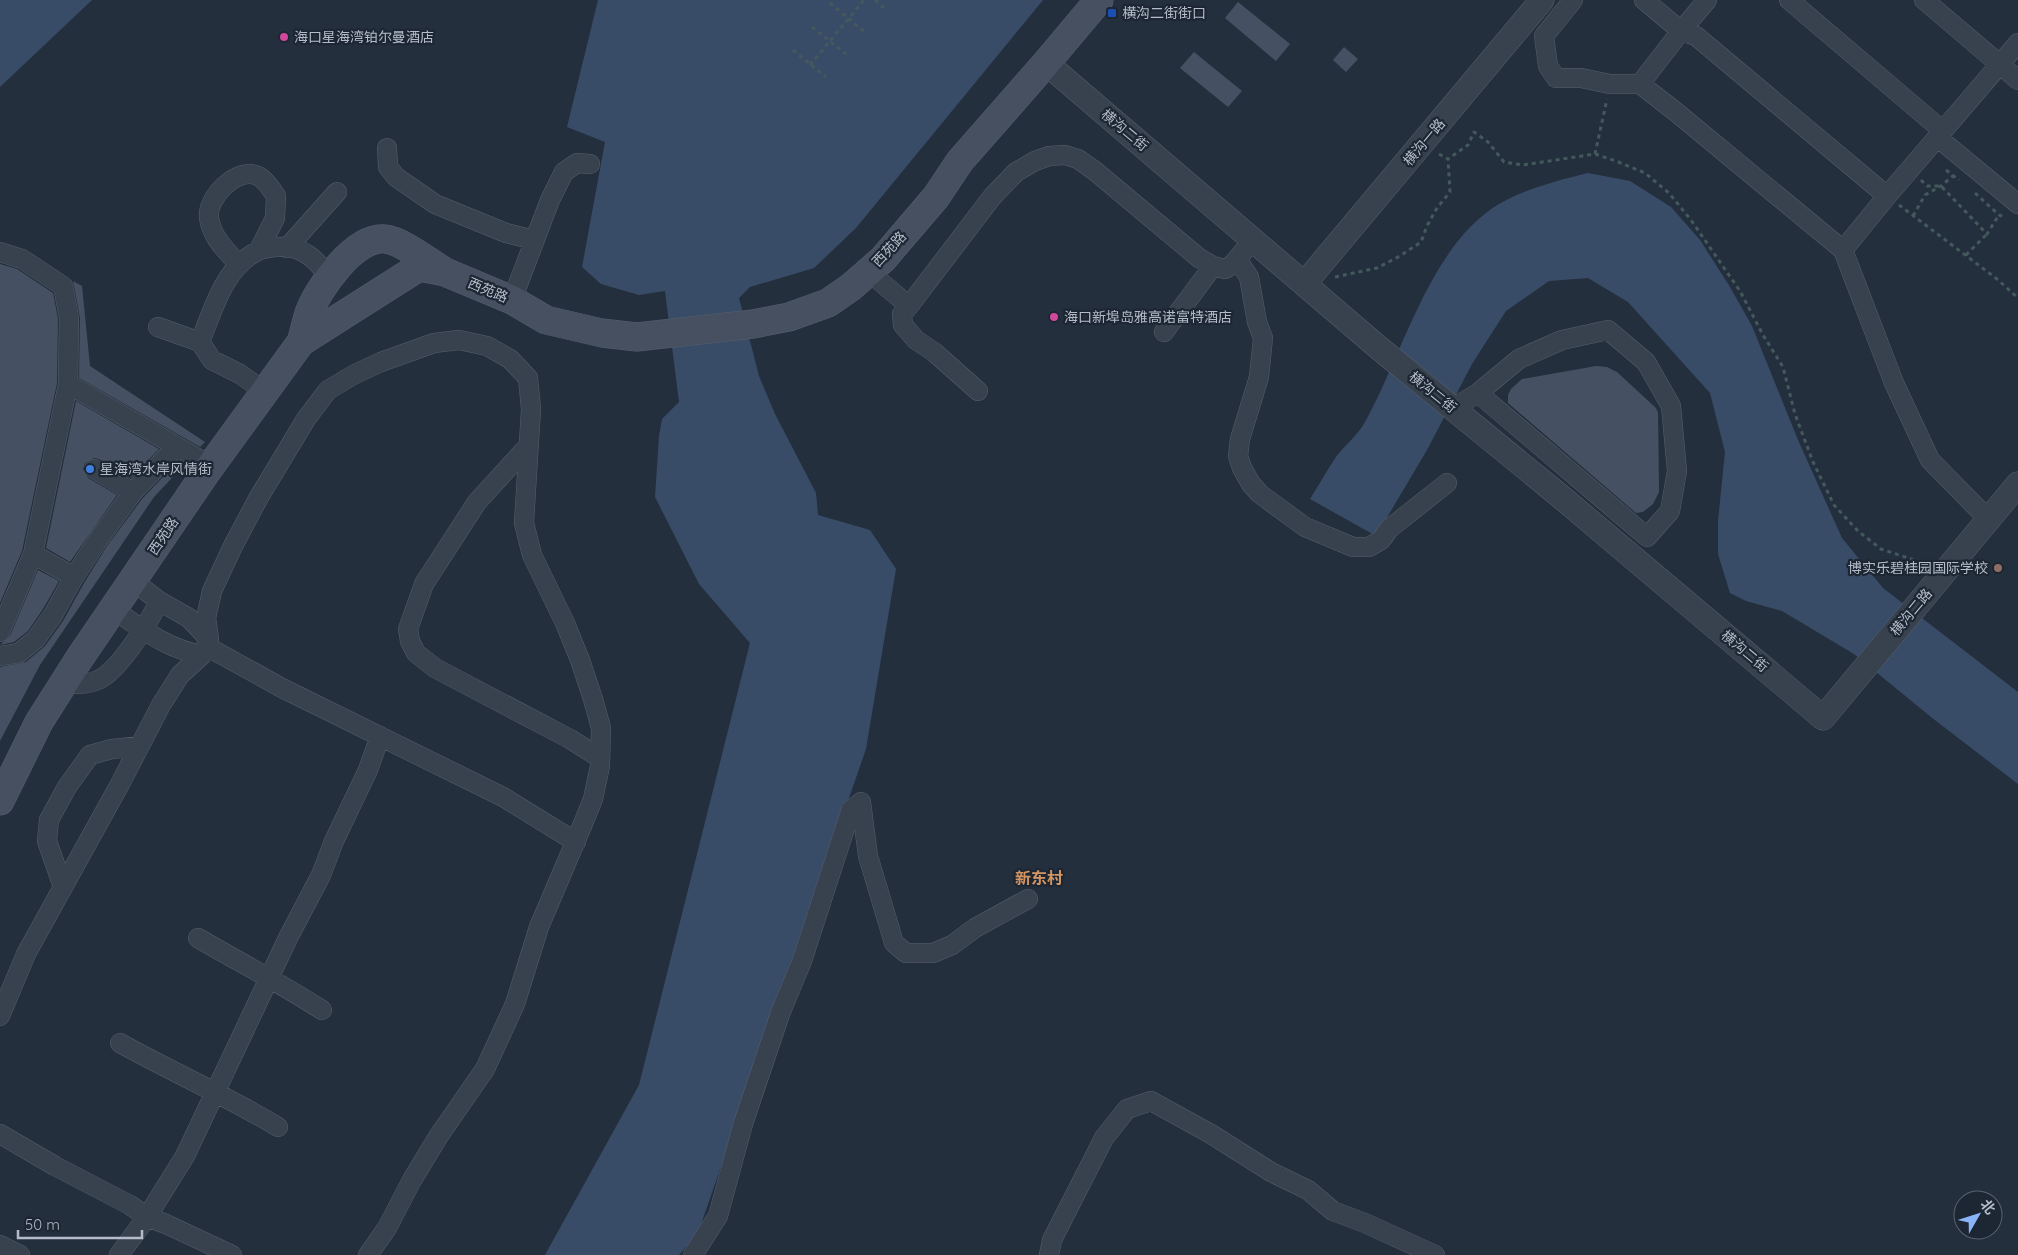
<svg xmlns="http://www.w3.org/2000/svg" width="2018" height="1255" font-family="Quicksand,'Noto Sans SC',sans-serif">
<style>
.water{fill:#394c67}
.building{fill:#455162}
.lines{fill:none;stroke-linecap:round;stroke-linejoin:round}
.minor-casing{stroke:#565f6c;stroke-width:20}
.tertiary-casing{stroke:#565f6c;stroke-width:25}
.secondary-casing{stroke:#565f6c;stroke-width:29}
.path{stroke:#44595c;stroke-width:3;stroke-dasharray:4 4;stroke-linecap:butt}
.minor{stroke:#38414e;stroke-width:19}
.tertiary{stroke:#38414e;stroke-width:24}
.secondary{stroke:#465061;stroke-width:28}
.transit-dot{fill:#1a4fb4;stroke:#1d2633;stroke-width:2}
.hotel-dot{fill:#d1479c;stroke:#1d2633;stroke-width:2}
.shop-dot{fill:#3f7fe0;stroke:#1d2633;stroke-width:2}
.education-dot{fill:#8d6e63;stroke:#1d2633;stroke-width:2}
.labels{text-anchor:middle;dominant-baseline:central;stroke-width:4.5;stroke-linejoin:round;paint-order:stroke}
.poi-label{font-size:14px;fill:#b4bcc9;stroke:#1d2633;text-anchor:start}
.street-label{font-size:14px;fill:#b4bcc9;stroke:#1d2633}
.quarter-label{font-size:16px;font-weight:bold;fill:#d59563;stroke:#1d2633}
</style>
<rect width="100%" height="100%" fill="#242f3e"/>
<!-- water -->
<path class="water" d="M0 0H92L0 87Z
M598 0H1043L856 228 814 268 750 287 739 298 759 376 775 414 816 493 818 515 870 530 896 569 866 749 698 1233 679 1255H545L639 1085 750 643 699 584 655 497 659 436 662 419 679 402 665 291 639 295 601 284 582 267 605 142 567 127Z
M1588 173 1630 181 1671 207 1700 240 1730 287 1752 326 1798 440 1842 538 1883 588 2018 692V784L1931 717 1854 654 1782 611 1746 601 1730 593 1718 554V521L1725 452 1710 393 1628 302 1588 278 1549 281 1506 311 1472 364 1427 450 1376 536 1310 499C1319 485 1327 470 1336 457 1345 445 1358 435 1365 422 1403 354 1430 245 1499 204 1527 188 1557 181 1588 173Z"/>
<!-- building -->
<path class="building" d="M1238 2 1290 44 1276 61 1225 18Z
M1344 47 1358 59 1346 72 1333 60Z
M1194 52 1242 91 1228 107 1180 68Z
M0 264 17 269 53 293 58 319 57 383 22 551 0 603Z
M73 281 82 286 90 366 205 442 200 447 79 378 80 318Z
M1596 366 1607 367 1617 372 1656 408 1658 413 1659 492 1653 504 1643 512 1636 513 1508 403V395L1511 389 1522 379Z
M76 401 159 449 131 478 99 459 94 458 85 463 83 469 88 478 117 495 70 562 46 548Z
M179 460 185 464 154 497 40 665 0 741V667L26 662 45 646 63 621 84 583 107 546 142 499Z
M38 570 59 581 43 609 28 631 14 642 0 645 10 636Z"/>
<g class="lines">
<!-- minor casing -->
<g class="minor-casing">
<path id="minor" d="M1573 0 1544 36 1548 66 1556 78H1581L1610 84H1640L1676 112 1843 250 1894 383 1930 460 1988 519
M1644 0 1681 31 1696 36 1887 196 2018 43
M1789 0 1943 131
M1924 0 2018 80
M1640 84 1681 31 1707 0
M1937 137 2018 204
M387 148 388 167 396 177 435 204 506 233 534 240
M287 248 337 192
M1843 250 1887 196
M0 252 22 259 63 286 69 318 68 384 211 466
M1237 259 1249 277 1257 322 1263 338 1259 377 1240 439 1238 456 1242 468 1251 484 1260 494 1305 527 1353 547H1369L1381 540 1389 529 1447 483
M238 264C226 250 212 238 209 218 206 198 237 166 258 176 265 179 272 190 276 196L275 218 259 250
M868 271 909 306 992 197 1016 172 1035 161 1049 156 1065 155 1078 159 1095 171 1199 258 1213 266 1225 269 1232 265 1253 240
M512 300 550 200 564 172 577 163 590 164
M909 306 902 314 903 325 916 340 934 352 978 391
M158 327 200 342
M1164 332 1213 266
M265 392 240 374 212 360 200 342C213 310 224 267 258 251 263 248 271 248 277 247 301 244 317 260 330 278
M1453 408 1478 393 1519 359 1562 340 1608 330 1646 362 1671 406 1677 471 1670 511 1647 537 1478 393
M529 445 477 502 424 584 408 629 410 641 416 653 435 668 570 739 600 758
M94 469 133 492
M33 554 74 577
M159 601 189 618 209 639
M114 610C142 629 167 649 202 655
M0 632 33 554 68 384
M206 646 282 688 503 797 576 842
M0 656 19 653 36 639 53 615 74 577 98 540 133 492 176 447
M64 684C76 684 87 685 98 680 118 672 150 621 159 601L133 581
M63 887 47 841 49 820 67 787 90 755 112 749 140 746
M198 938C239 962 282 984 322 1010
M0 1016 26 954 120 784 161 705 180 675 202 655 206 646 209 639 206 618 212 591 233 546 259 497 306 419 328 390 355 374 381 362 434 343 459 340 487 346 510 359 528 378 531 409 524 523 532 555 565 623 580 660 593 699 601 728 600 766 593 799 582 826 539 927 515 1004 498 1041 485 1069 438 1137 412 1180 387 1228 368 1255
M120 1043C172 1072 227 1096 278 1127
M0 1134 55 1166 130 1205 147 1217 166 1224 232 1255
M0 1245 20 1255
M119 1255 147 1217 185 1156 288 938 321 875 334 841 368 770 380 736
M693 1255 718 1216 743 1124 780 1014 802 961 851 810 861 802 868 856 894 943 906 953H933L952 945 975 928 1028 899
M1049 1255 1052 1240 1104 1138 1127 1109 1151 1101 1211 1134 1271 1172 1308 1190 1333 1211 1365 1223 1435 1255"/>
</g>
<!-- tertiary casing -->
<g class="tertiary-casing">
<path id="tertiary" d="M1046 63 1379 348 1560 496 1823 718 2018 484
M1305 283 1542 0"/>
</g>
<!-- secondary casing -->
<g class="secondary-casing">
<path id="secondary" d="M301 342C304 333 306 322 309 313 318 288 355 236 385 239 400 240 428 261 442 270
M0 801 39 722 79 659 205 474 301 342 419 267 445 272 512 300 546 320 602 333 637 337 753 324 789 317 828 303 851 287 883 259 936 197 960 161 1046 63 1099 0"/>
</g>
<!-- path -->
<path class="path" d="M875 0 885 9
M830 3 866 33
M812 27 846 54
M793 50 826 77
M810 65 864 0
M1439 154 1448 159 1468 145 1474 132 1488 142 1504 162 1523 165 1595 154 1616 161 1645 173 1669 193 1691 220 1740 291 1763 335 1783 367 1795 414 1813 462 1834 505 1858 531 1881 549 1926 564
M1595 154 1607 99
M1946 170 1959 180
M1921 180 1927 186H1941L1987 234 1999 215
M1975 193 1999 215 2005 217
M1899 205 1997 279 2018 298
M1913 216 1925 195 1941 186 1953 176
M1966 255 1987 234
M1335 277 1377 268 1400 256 1421 242 1427 226 1437 208 1450 192 1448 159"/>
<!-- minor -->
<use href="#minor" class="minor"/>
<!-- tertiary -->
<use href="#tertiary" class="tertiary"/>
<!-- secondary -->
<use href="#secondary" class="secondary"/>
</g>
<!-- markers -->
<rect class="transit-dot" x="1107" y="8" width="10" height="10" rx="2.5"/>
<g class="hotel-dot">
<circle cx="284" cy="37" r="5"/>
<circle cx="1054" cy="317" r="5"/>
</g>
<circle class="shop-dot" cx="90" cy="469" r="5"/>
<circle class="education-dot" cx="1998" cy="568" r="5"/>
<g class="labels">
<!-- poi labels -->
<g class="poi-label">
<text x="1122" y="13">横沟二街街口</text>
<text x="294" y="37">海口星海湾铂尔曼酒店</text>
<text x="1064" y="317">海口新埠岛雅高诺富特酒店</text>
<text x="100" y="469">星海湾水岸风情街</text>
<text x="1988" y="568" text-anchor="end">博实乐碧桂园国际学校</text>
</g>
<!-- street labels -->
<g class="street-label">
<text transform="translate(1125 130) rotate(40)">横沟二街</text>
<text transform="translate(1424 142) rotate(-50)">横沟一路</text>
<text transform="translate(889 249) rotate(-47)">西苑路</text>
<text transform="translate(488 290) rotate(23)">西苑路</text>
<text transform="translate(1433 392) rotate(39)">横沟二街</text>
<text transform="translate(163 536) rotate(-56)">西苑路</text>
<text transform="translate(1911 612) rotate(-50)">横沟二路</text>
<text transform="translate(1745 651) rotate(40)">横沟二街</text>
</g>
<!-- quarter labels -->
<g class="quarter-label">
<text x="1039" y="878">新东村</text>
</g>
</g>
<!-- north arrow -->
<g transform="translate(1978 1215) rotate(51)"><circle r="24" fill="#1d2633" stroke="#59626f"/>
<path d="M0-4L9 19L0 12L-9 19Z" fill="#8ab4f8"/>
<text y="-8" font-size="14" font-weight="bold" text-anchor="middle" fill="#b4bcc9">北</text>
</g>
<!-- scale -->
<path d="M18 1230v8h124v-8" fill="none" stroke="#b4bcc9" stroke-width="2.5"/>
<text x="25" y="1230" font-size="15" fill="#b4bcc9" stroke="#1d2633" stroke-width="4" paint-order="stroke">50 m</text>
</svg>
